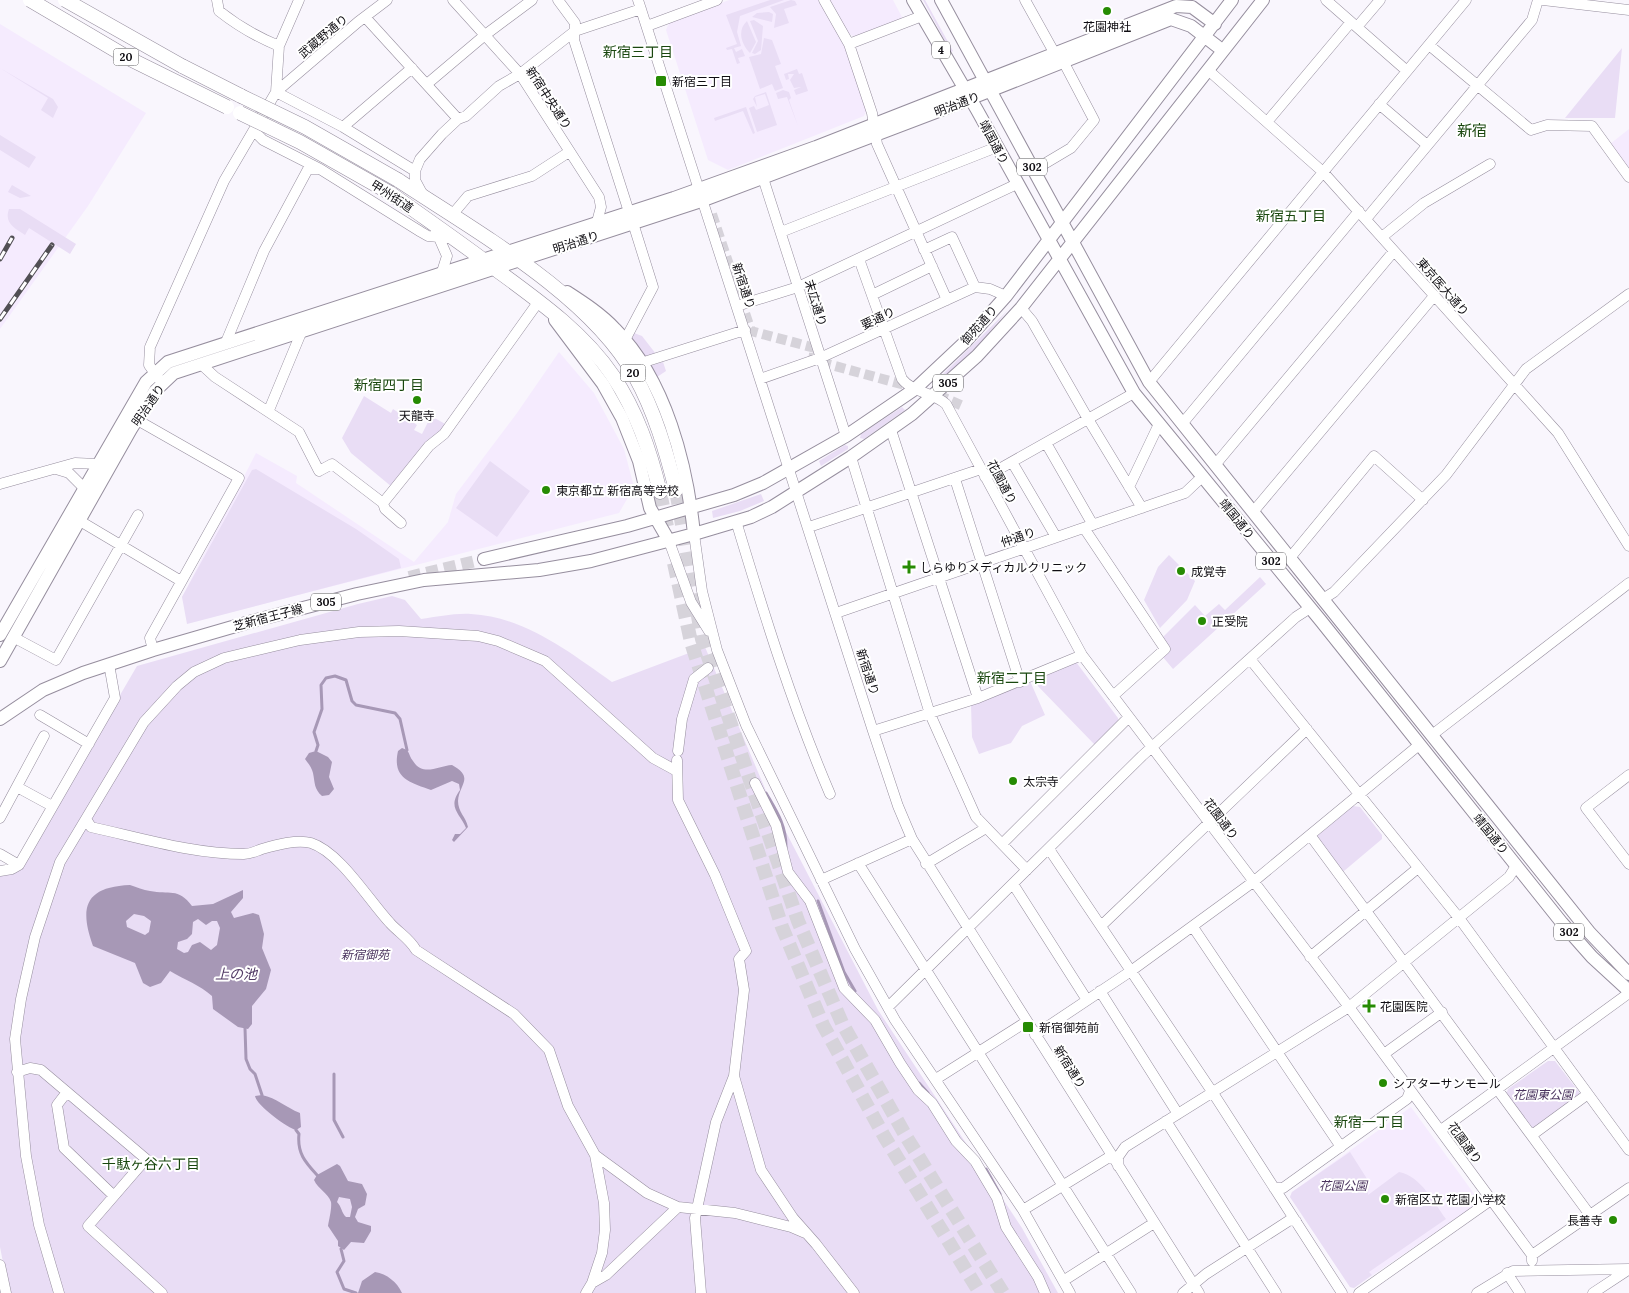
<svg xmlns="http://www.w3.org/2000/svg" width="1629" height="1293" font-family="Lora,'Noto Sans JP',serif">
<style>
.built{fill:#f5ebfe}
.green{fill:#e9ddf5}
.water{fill:#a798b6;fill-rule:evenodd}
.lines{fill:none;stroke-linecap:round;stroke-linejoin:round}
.stream{stroke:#a798b6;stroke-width:3}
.minor-tunnel{stroke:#d6d3da;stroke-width:10;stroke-dasharray:10 5;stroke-linecap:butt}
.major-tunnel{stroke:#d6d3da;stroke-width:12;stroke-dasharray:12 6;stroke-linecap:butt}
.highway-tunnel{stroke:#d6d3da;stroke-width:14;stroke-dasharray:14 7;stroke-linecap:butt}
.minor-casing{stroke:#968e9e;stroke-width:11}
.major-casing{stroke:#968e9e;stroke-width:14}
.highway-casing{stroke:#968e9e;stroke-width:15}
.minor{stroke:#fff;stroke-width:10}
.major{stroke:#fff;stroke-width:12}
.highway{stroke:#fff;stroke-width:14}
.rail-casing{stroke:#514f54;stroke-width:5}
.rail{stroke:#fff;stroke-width:3;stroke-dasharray:9;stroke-linecap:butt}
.highway-bridge-casing{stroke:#968e9e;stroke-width:15;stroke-linecap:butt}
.highway-bridge{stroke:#fff;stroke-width:14}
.poi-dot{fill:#268b03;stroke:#fff;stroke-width:2}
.labels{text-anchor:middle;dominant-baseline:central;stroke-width:4;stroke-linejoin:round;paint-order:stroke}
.shield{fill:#fff;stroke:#575659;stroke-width:1}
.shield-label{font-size:11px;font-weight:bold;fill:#0f0d12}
.poi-label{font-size:12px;fill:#0f0d12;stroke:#fff;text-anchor:start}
.street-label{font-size:12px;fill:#0f0d12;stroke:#fff}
.park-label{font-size:12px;font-style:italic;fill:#4a335e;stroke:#fff}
.neighbourhood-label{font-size:14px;fill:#19470e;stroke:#fff}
.water-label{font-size:14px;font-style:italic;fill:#503964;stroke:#fff}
.quarter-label{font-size:15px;fill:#19470e;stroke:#fff}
</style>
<rect width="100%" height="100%" fill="#f9f6fd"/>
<!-- built -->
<path class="built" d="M729 0H819L843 42 867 109 864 116 728 170 708 160 666 30 669 23Z
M830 0H893L903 19 856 37 849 34Z
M0 24 146 113 88 206 0 329Z
M1629 129V169L1610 144Z
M559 352 594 393 624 449 634 487 619 513 189 623 182 597 256 453 297 476 296 483 414 562 448 522 456 494 517 413Z
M1411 1107 1480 1202 1354 1288 1350 1287 1290 1197 1292 1192Z"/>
<!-- green -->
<path class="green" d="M770 0H784L740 16 737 32 741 46 734 48 736 52 742 49 745 56 738 58 740 63 737 64 732 49 727 50 726 48 737 44 726 15Z
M791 0 795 1 797 5 784 9 789 23 774 28 776 14 770 7Z
M923 0H925L953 51 951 52Z
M769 12 773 14 772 22 752 17 757 13Z
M754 20 763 26 761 50 755 54 752 53 758 41 750 21Z
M747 21 756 42 750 53C741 44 737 30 747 21Z
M764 38 772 40 781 64 775 66 783 88 775 91 772 84 760 89 749 57 761 54Z
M1622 48 1615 118H1565Z
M0 68 53 99 58 107 53 118 41 110 48 98Z
M797 69 799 74 802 73 808 91 796 95 794 90 801 87 794 88 790 80 794 74H788L789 79 786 80 784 74Z
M783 90 789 92 791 98 789 100 798 126 787 97 778 99 776 93Z
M766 92 777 125 757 132 749 108 754 106 756 110 769 105 765 94 755 97 757 107 753 99 755 96Z
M746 107 755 133 753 134 743 111 715 121 714 118Z
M0 135 36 157 29 168 0 150Z
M12 185 31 196 20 198 8 192Z
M9 209H20L76 244 70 254 29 228 25 235C14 228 4 223 9 209Z
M1008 310 981 342 945 378 943 374Z
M634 333 642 336 656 354 644 357 632 339Z
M663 362 666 371 657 377 650 366Z
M364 396 391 413 393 409 417 425 414 430 422 434 431 416 447 425 392 487 351 453 342 438Z
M902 407 905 410 864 439 860 438 861 434Z
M845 445 848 446V449L821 466 819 461Z
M490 461 530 491 497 537 456 508Z
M256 469 356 529 399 559 401 568 187 624 182 597 252 470Z
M761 494 764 501 740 511 713 518 712 511Z
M1169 555 1195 581 1187 600 1160 628 1144 600 1158 567Z
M1260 577 1266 584 1173 669 1162 656 1170 649 1162 638 1195 605 1205 616 1219 604 1225 610Z
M392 596 405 600 421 619C437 617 454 613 471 614 525 617 569 652 612 682L705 647 772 805 878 1010 1022 1228 1058 1293H9L0 1247V874L19 868 137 666 358 604Z
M1076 662 1118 718V723L1095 745 1032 680Z
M1030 681 1045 715 1022 726 1011 743 979 754 972 737 971 705Z
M1353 806 1360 807 1382 835V839L1344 871 1338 869 1316 840 1318 833Z
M1548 1061H1555L1579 1092V1097L1535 1128 1530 1127 1506 1095 1508 1089Z
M1350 1152 1369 1182 1368 1195 1399 1172C1421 1176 1434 1203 1446 1219L1369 1272 1372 1275 1354 1288 1350 1287 1290 1197 1292 1192Z"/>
<!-- water -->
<path class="water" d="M402 748 407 750C410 754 410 758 413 761 423 777 438 766 452 765 475 778 459 784 458 801 458 812 466 817 468 827L454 842 452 840 455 834H460L466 828C460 813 447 808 460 790L459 784 452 781 431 790C409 782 392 778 398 751Z
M316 751 328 757 332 762 329 777 334 789 329 795 322 796C314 789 315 783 313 773 312 768 308 763 305 759L309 753Z
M130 885C137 887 143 890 150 891 169 895 178 887 192 906L213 904 243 890V898L231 912 234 918 253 913 259 915 264 934 262 948 271 970 266 989 252 1006V1024L248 1029 238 1027 213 1009 212 996C200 985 185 980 170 971L161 983 150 987 143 983 135 963 93 946C79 907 85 887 130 885ZM134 914 144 916 151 921 149 932 145 935 127 927 126 921ZM198 919 206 925 212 921H217L220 928 217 945 211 950 200 942 192 945 188 952 184 953 177 949 178 942 187 939 192 934 193 922Z
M262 1095C277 1098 285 1107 300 1113L301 1127 296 1130C289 1129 256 1105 255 1096Z
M337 1164 340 1166 348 1181 362 1184 367 1194 365 1205 358 1209 355 1217 358 1222 371 1226V1231L364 1243 351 1242 344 1250 338 1246V1241L328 1226C329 1220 332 1208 331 1202 328 1193 318 1189 314 1180L317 1175ZM339 1197 350 1199 352 1207 350 1217H346C341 1212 342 1207 337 1202Z
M375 1272C387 1274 397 1282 402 1293H358L362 1281Z"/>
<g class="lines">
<!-- stream -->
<path class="stream" d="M316 751 318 745 314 732 322 709 321 685 326 678 335 676 346 680 352 701 356 705 395 713 400 719 407 750
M766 793C777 812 786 825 786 847
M818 901 844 972 855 991
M245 1028 246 1059 250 1069 255 1074 262 1095
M334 1074V1120L343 1137
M919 1083 928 1093
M296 1130 299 1134C297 1153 305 1162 317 1175
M986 1169 1000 1194
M341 1249 344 1261 337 1272 344 1289 356 1293"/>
<!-- minor-tunnel -->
<path class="minor-tunnel" d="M712 214 751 331 815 348 813 360 912 387
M938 395 965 407"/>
<!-- major-tunnel -->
<path class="major-tunnel" d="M409 577 484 559"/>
<!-- highway-tunnel -->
<path class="highway-tunnel" d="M676 490 702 639 798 921 842 1023 907 1138 1003 1293
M660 492 670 542
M674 563 691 642 782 927 823 1025 884 1136 980 1293"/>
<!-- minor casing -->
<g class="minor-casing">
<path id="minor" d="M217 0 219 11C238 26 257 37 279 46
M453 0 520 74 599 197 601 207 597 222
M558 0 575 23 574 40 629 212
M638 0 873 731 898 806 912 839 1199 1293
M824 0 849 44 872 113 877 144 947 300
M1025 0 1055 54
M1326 0 1407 71
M1543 0 1629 10
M365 17 458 119
M647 26 717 0
M1357 27 1380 0
M849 44 922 16
M1429 45 1531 130 1547 125 1592 126 1629 177
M1208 70 1323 172 1558 433 1629 546
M427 84 485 35 532 0
M276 92 343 127 415 171
M276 92 279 46 299 0
M1379 104 1427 145
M1267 122 1351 22
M343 127 412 68
M254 131 263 140 320 169 421 232 428 236 450 238
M1034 170 1071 148 1094 120 1063 61
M763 178 846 436
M423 195 415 180V171L420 159 442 134 458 119 466 116 499 86 520 74 575 31 641 9
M452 215 468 196 532 176 569 152
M1366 219 1532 20 1538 0
M436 231 447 256 441 275
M781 232 997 147
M1382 237 1424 203 1490 164
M924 250 952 237 975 287
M859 259 902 379C913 393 933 392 946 404L1082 655 1349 1007 1532 1255
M872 295 932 266
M737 306 798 287 1017 184
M1021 308 1032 321 1088 419 1142 508
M625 340 653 287 633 223
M226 342 264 251 308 169H319
M641 363 745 330
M202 365 215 377 299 432 319 471 332 464 383 503 385 509 401 523
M159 379 149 365 150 347 224 181 276 92 358 22 387 0
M760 379 820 358 975 287 990 289 1006 296
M1149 382 1466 0
M269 410 301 333
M132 417 239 478 150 638 153 650
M1182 424 1359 211
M891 430 978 698
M1046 443 1093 525
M851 457 930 714 976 817 1027 870
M1012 462 1056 537
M1215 465 1394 251
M56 469 69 473 84 488
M985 477 1134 393
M955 479 1020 682
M0 484 75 463 98 464
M1129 487 1159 424
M383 503 429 446 444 434 539 301
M1253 512 1434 296
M80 521 181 581
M736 521C764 614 792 705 830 794
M809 527 981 469
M1084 528 1165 649 1113 696
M694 534 702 591 717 650 746 725 855 949 895 1020 1023 1210 1070 1293
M669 541 691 602 709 631
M1289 559 1374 456 1423 500
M1323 599 1334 592 1446 475 1526 369 1629 294
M836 613 1185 493 1202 477
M13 637 56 660 138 515
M1250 659 1459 918 1629 1150
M40 715 89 744
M873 731 978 698 1082 655
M1432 735 1629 583
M678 751 682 719 694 679 708 668
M677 760 678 800 715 875 746 951 739 959 744 990 734 1076 761 1170 793 1218 816 1244 854 1293
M1629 775 1586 808 1629 864
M755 783 776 825 788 872 810 901 844 988 875 1020 900 1063 918 1090 932 1103 956 1141 975 1161 997 1198 1006 1227 1038 1277 1045 1293
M17 787 52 806
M0 818 44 736
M86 819 91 827C141 838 193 854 244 854 251 854 256 851 262 849 276 845 297 839 311 843 340 852 370 902 390 923 399 933 409 938 416 950L514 1014 549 1050 568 1106 595 1155 604 1203 605 1230 602 1253 592 1283 586 1293
M1310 835 1590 1215
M1002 844 1129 717
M1049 849 1213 1093 1342 1293
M0 854 19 865 115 698 109 664
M858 863 1131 1293
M926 864 986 828
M0 871 12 869 19 865
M821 880 912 839
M1013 884 1087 1000
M1101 926 1307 729
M1193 927 1341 1147
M1310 957 1418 868
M1100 991 1178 1114
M888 1007 1142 756 1296 617 1310 608
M1035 1035 1131 971 1253 882 1419 745
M1384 1054 1442 1012
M17 1072 30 1068 41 1070 146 1159 88 1226 162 1293
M936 1079 1026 1022
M67 1092 57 1105 64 1148 114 1196
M1166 1121 1276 1293
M1441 1130 1629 993
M1532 1135 1588 1094
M595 1155 647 1193 678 1207 735 1213 791 1227 805 1233
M1118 1166V1157L1125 1147 1349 1007 1509 877 1516 866
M1274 1188H1283L1407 1099 1410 1091
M1023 1210 1111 1156
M1532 1261V1255L1629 1188
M0 1265 6 1293
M1507 1273 1520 1293
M1063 1281 1154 1223
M592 1283 606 1275 678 1207
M59 1293 39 1225 26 1156 15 1039 21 999 35 937 60 862 144 722 177 686 194 672 224 658 300 640 359 632 399 631 478 636 498 641 545 661 653 758 675 770
M701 1293 695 1218 716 1122 734 1076
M1183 1293 1206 1274 1290 1220 1296 1221
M1359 1293 1491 1200
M1477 1293 1513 1271 1629 1269
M1593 1293 1628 1270"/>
</g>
<!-- major casing -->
<g class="major-casing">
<path id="major" d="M913 0 977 110 1134 393 1321 621 1562 923 1592 957 1629 991
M941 0 1149 382 1590 933 1629 974
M567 292C584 303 601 314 615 329 666 380 687 465 694 534
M555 320 603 384 622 418 639 461 650 508 669 541
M484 559 627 526 734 495 763 483 846 436 915 389 965 342 1006 296 1232 0
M0 635 146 382 168 362 674 198 816 147 1176 6 1192 7 1215 24
M0 661 131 429 155 391 174 373 704 200 944 109 1171 19 1191 26 1222 50
M0 719 43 690 83 673 153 650 253 621 357 594 424 580 539 570 591 561 694 534 751 517 772 507 851 457 912 414 977 356 1021 308 1263 0"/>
</g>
<!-- highway casing -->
<g class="highway-casing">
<path id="highway" d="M182 66 241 96
M398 180C475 231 590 295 635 376 655 412 666 451 676 490
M390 193C426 219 463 244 498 271 539 301 584 333 613 376 637 412 650 451 660 492"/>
</g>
<!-- minor -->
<use href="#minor" class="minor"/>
<!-- major -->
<use href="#major" class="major"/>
<!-- highway -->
<use href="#highway" class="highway"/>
<!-- rail casing -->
<g class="rail-casing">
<path id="rail" d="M0 259 12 238
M0 319 52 245"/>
</g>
<!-- rail -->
<use href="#rail" class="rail"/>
<!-- highway-bridge casing -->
<g class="highway-bridge-casing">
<path id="highway-bridge" d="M30 0 132 60 227 107
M65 0 182 66
M241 96 305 127 398 180
M240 113 300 142 390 193"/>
</g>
<!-- highway-bridge -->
<use href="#highway-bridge" class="highway-bridge"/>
</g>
<!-- markers -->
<g class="poi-dot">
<circle cx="1107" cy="11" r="5"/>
<rect x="655" y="75" width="12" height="12" rx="2.5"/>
<circle cx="417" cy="400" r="5"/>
<circle cx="546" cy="490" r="5"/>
<path d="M906.5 559.5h5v5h5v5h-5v5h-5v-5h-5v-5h5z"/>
<circle cx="1181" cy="571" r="5"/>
<circle cx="1202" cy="621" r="5"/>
<circle cx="1013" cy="781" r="5"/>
<path d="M1366.5 998.5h5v5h5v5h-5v5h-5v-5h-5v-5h5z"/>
<rect x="1022" y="1021" width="12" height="12" rx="2.5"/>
<circle cx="1383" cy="1083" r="5"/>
<circle cx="1385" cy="1199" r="5"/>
<circle cx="1613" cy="1220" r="5"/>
</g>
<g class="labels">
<!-- shield labels -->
<g class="shield">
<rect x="932" y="41.5" width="18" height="17" rx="4"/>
<rect x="113.5" y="48.5" width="25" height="17" rx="4"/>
<rect x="1017" y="158.5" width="30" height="17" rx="4"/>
<rect x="620.5" y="364.5" width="25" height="17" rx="4"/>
<rect x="933" y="374.5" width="30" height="17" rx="4"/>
<rect x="1256" y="552.5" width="30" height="17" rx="4"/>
<rect x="311" y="593.5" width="30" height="17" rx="4"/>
<rect x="1554" y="923.5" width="30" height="17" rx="4"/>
</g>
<g class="shield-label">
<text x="941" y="50">4</text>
<text x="126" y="57">20</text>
<text x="1032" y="167">302</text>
<text x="633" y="373">20</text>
<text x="948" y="383">305</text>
<text x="1271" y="561">302</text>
<text x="326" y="602">305</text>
<text x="1569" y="932">302</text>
</g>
<!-- poi labels -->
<g class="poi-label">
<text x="1107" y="26" text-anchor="middle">花園神社</text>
<text x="672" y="81">新宿三丁目</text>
<text x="417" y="415" text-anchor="middle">天龍寺</text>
<text x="556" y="490">東京都立 新宿高等学校</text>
<text x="920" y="567">しらゆりメディカルクリニック</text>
<text x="1191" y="571">成覚寺</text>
<text x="1212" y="621">正受院</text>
<text x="1023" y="781">太宗寺</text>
<text x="1380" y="1006">花園医院</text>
<text x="1039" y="1027">新宿御苑前</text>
<text x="1393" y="1083">シアターサンモール</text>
<text x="1395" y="1199">新宿区立 花園小学校</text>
<text x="1603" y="1220" text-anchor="end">長善寺</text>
</g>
<!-- street labels -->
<g class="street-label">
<text transform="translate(323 36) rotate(-40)">武蔵野通り</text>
<text transform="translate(549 98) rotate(57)">新宿中央通り</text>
<text transform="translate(957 104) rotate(-21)">明治通り</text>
<text transform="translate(994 142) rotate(62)">靖国通り</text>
<text transform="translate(392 196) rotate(33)">甲州街道</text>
<text transform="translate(576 242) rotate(-18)">明治通り</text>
<text transform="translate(744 286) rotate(72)">新宿通り</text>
<text transform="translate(1443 287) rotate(49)">東京医大通り</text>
<text transform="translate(816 303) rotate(73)">末広通り</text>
<text transform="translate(878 318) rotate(-25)">要通り</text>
<text transform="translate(979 325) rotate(-48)">御苑通り</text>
<text transform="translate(148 405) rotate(-55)">明治通り</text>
<text transform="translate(1002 482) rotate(62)">花園通り</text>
<text transform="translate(1237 519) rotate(51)">靖国通り</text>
<text transform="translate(1018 537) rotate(-19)">仲通り</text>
<text transform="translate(268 617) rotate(-15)">芝新宿王子線</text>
<text transform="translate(868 672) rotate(72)">新宿通り</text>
<text transform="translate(1221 819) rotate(53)">花園通り</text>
<text transform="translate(1491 834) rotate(51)">靖国通り</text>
<text transform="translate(1070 1067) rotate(58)">新宿通り</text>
<text transform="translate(1465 1143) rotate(54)">花園通り</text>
</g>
<!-- park labels -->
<g class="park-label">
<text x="365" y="954">新宿御苑</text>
<text x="1543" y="1094">花園東公園</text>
<text x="1343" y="1185">花園公園</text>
</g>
<!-- neighbourhood labels -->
<g class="neighbourhood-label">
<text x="638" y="52">新宿三丁目</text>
<text x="1291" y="216">新宿五丁目</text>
<text x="389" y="385">新宿四丁目</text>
<text x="1012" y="678">新宿二丁目</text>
<text x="1369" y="1122">新宿一丁目</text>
<text x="151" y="1164">千駄ヶ谷六丁目</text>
</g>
<!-- water labels -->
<g class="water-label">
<text x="236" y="974">上の池</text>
</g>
<!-- quarter labels -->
<g class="quarter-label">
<text x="1472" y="130">新宿</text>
</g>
</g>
</svg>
